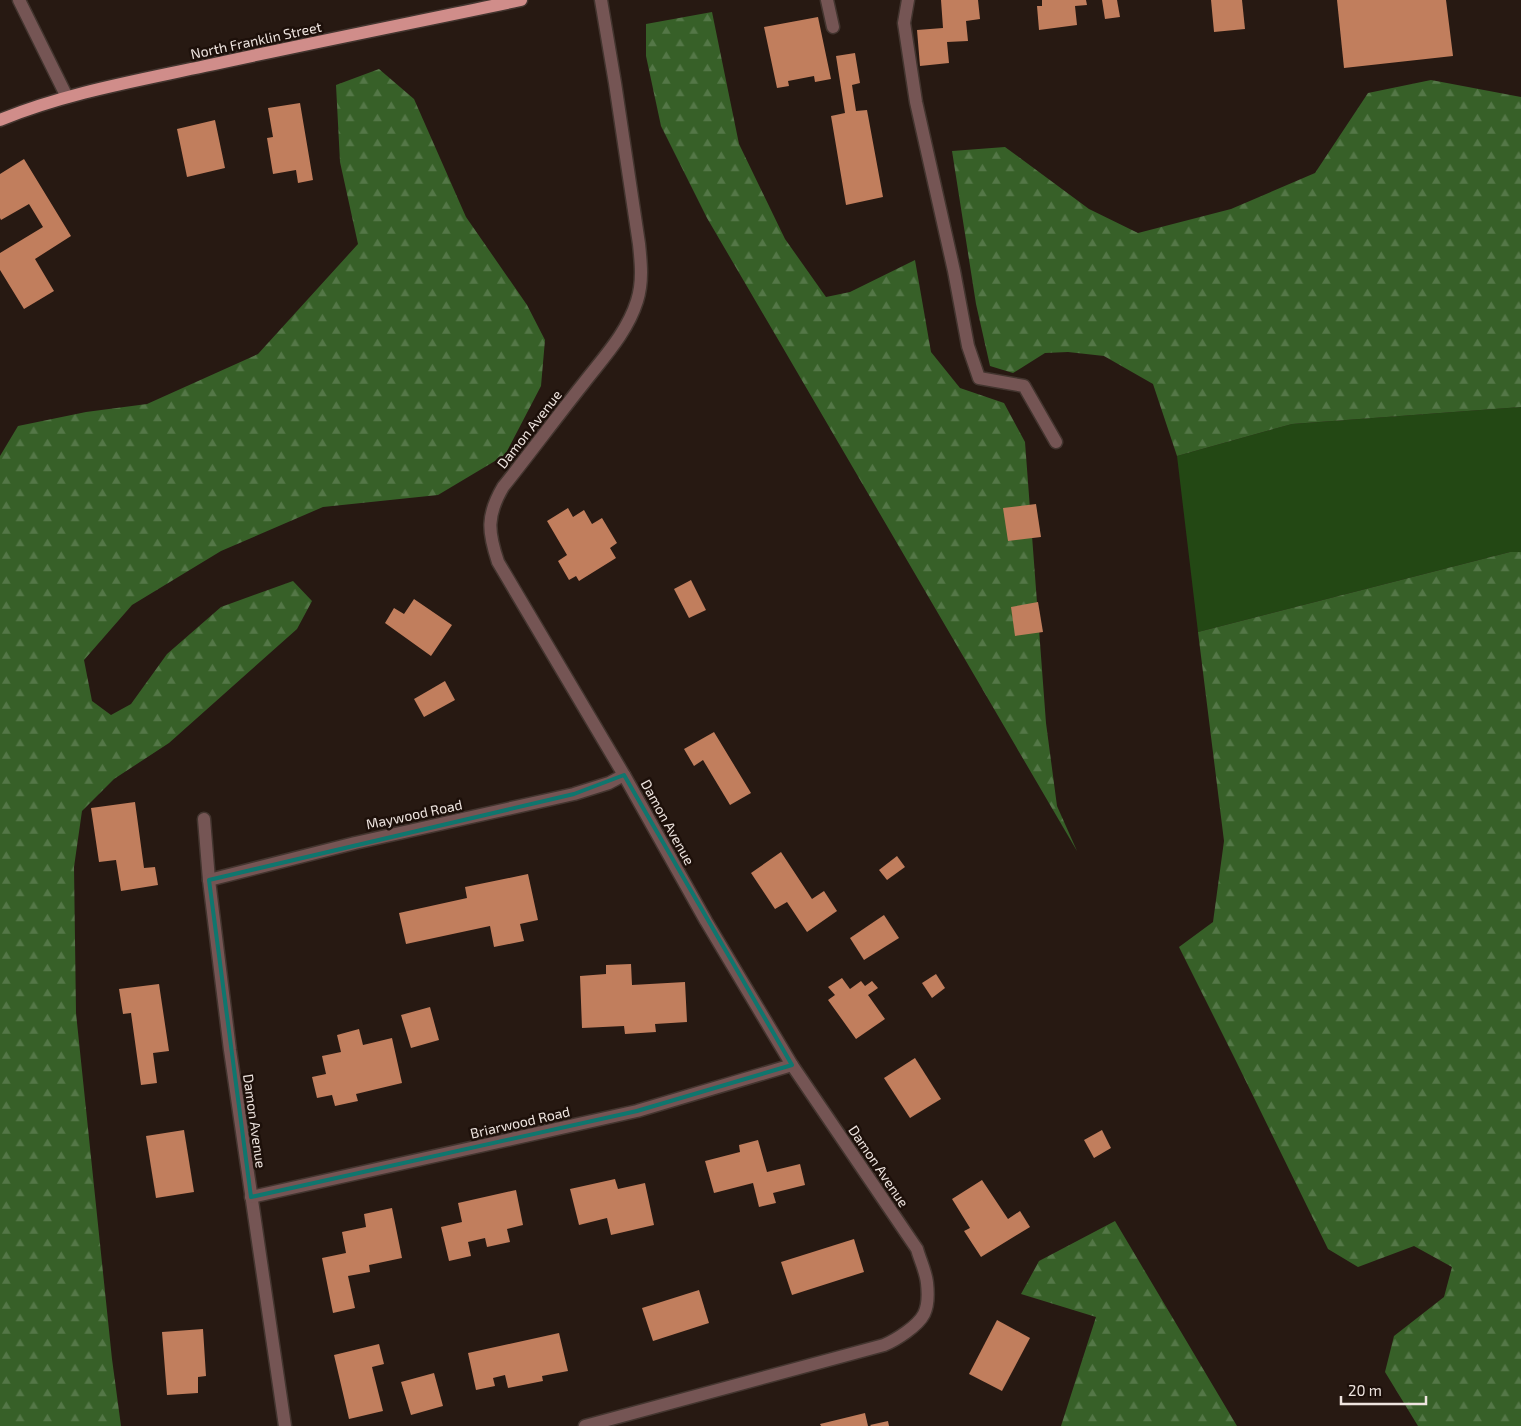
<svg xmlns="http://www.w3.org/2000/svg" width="1521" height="1426" font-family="'Exo 2',sans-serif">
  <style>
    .green { fill: #234814 }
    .forest { fill: url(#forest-firs) }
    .building { fill: #c17e5d }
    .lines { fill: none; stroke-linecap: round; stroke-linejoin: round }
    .minor-casing { stroke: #43352f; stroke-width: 15 }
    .major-casing { stroke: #43352f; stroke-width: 15 }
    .minor { stroke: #755554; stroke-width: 12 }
    .major { stroke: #d08d8a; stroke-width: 12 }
    .marked { fill: none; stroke: #0f766e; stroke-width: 4; stroke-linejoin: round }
    .labels { text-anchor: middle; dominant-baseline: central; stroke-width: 5; stroke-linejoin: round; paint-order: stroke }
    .street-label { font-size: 14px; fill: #eee4df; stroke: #1d100a }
  </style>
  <defs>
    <pattern id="forest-firs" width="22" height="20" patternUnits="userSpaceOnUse" patternTransform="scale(1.25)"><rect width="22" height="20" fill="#376028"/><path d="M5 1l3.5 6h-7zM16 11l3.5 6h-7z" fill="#547747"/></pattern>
  </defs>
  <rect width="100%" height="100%" fill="#271912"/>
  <!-- green -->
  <polygon class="green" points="1521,407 1521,552 1510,552 1198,632 1177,456 1292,424"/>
  <!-- forest -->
  <g class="forest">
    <polygon points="712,12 739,144 785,239 826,297 850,292 915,260 931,352 960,388 1004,403 1025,442 1046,723 1057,806 1077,851 707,218 661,126 646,56 646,24"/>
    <polygon points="379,69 414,99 466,217 527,305 545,340 541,386 505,455 438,495 323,507 221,551 132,605 84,660 92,701 111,715 131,704 167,654 221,607 293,581 312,601 297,629 169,743 114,779 82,811 74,867 76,1013 112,1359 121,1426 0,1426 0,456 18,426 86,412 147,404 258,354 358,244 340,162 336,85"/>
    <polygon points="1431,80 1521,97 1521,407 1292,424 1177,456 1153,384 1104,356 1068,352 1045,353 1013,373 990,366 976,304 952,151 1005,147 1089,209 1138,233 1231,209 1315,173 1368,93"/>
    <polygon points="1510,552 1521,552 1521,1426 1418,1426 1385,1372 1394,1336 1444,1297 1452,1267 1414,1246 1358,1267 1328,1249 1236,1061 1179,947 1213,922 1224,841 1198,632"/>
    <polygon points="1115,1221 1237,1426 1061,1426 1096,1317 1021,1294 1039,1261"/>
  </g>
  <!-- building -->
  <g class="building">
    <polygon points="941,0 978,0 980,19 966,21 968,41 947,42 949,63 920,66 917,30 943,28"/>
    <polygon points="1042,0 1086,0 1087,5 1075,6 1077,25 1039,30 1037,6 1042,6"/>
    <polygon points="1102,0 1117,0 1120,17 1105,19"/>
    <polygon points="1211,0 1242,0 1245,29 1214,32"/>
    <polygon points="1337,0 1446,0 1453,56 1344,68"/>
    <polygon points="818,17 831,79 815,82 814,76 788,81 789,86 777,88 764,27"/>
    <polygon points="855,53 860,83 852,85 856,111 867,110 883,197 846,205 831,116 845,113 836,56"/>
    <polygon points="300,103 313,180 298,183 296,170 273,174 267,138 273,137 268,108"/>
    <polygon points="215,120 225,168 187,177 177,129"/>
    <polygon points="24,159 71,236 35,259 54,291 24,309 0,270 0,253 43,227 29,204 1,220 0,218 0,174"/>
    <polygon points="1036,504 1041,537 1008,541 1003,508"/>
    <polygon points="568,508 573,517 584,510 592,524 602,518 617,543 610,548 616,558 579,581 576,576 569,580 558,561 567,555 547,521"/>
    <polygon points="691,580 706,610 689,618 674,589"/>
    <polygon points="414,599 452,625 431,656 385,623 394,608 404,614"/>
    <polygon points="1038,602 1043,632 1015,636 1011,607"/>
    <polygon points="445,681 455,700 424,717 414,699"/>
    <polygon points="714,732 751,793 730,805 703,760 694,766 684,749"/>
    <polygon points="135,802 144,868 155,867 158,885 121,891 116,860 99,862 91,808"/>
    <polygon points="781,852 812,899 824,891 837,911 807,932 787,902 775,909 751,873"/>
    <polygon points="897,856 905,867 887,880 879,870"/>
    <polygon points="528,874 538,920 520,924 524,941 494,947 490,926 406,944 399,913 467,898 465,887"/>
    <polygon points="884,915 899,938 864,960 850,938"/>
    <polygon points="631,964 632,985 685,982 687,1022 655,1024 656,1032 625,1034 624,1026 582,1028 580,976 606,974 606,965"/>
    <polygon points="936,974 945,988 932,998 922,983"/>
    <polygon points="842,978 850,989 861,981 865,986 872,981 878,988 868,995 885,1019 856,1039 828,1000 835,995 828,987"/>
    <polygon points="159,984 169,1051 153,1053 157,1083 141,1085 131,1013 123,1014 119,989"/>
    <polygon points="430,1007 439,1040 411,1048 401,1015"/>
    <polygon points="359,1029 363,1045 392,1038 402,1083 356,1094 358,1101 335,1106 332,1095 317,1098 312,1077 326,1074 322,1056 341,1052 337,1035"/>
    <polygon points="915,1058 941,1099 910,1118 884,1078"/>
    <polygon points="184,1130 194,1192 156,1198 146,1136"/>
    <polygon points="1102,1130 1111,1148 1094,1158 1084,1140"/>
    <polygon points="758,1140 767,1172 800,1164 805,1185 773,1193 776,1203 759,1207 753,1183 714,1193 705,1161 740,1152 739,1145"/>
    <polygon points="615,1179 618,1189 645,1183 654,1225 611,1235 607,1218 579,1225 570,1189"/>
    <polygon points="982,1180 1008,1219 1020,1211 1030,1227 981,1257 964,1231 970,1228 952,1199"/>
    <polygon points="516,1190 523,1225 507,1229 510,1242 487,1247 485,1238 468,1242 471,1256 449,1261 441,1227 462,1222 458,1203"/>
    <polygon points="392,1208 402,1258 369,1265 370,1272 348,1276 355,1308 333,1313 322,1258 346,1253 342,1232 366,1227 364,1214"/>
    <polygon points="854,1239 864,1272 792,1295 781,1262"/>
    <polygon points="699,1290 709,1323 653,1341 642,1308"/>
    <polygon points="997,1320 1030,1338 1002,1391 969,1374"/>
    <polygon points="203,1329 206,1376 198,1377 198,1393 167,1395 162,1332"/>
    <polygon points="559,1333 568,1371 542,1376 543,1381 508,1388 505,1375 493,1378 495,1386 476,1390 468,1353"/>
    <polygon points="379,1344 384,1364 372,1367 383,1411 349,1419 334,1355"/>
    <polygon points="434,1373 443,1406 411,1415 401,1382"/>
    <polygon points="865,1413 868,1426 821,1426 820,1424"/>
    <polygon points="888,1421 889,1426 871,1426 870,1425"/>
  </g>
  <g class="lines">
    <defs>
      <g id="minor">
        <polyline points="19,0 67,97"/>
        <polyline points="827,0 833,27"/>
        <polyline points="908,0 904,23 916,102 954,271 968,346 979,378 1024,386 1056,442"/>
        <polyline points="204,819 209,880 230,1050 285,1426"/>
        <polyline points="209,880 355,843 574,794 609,783 624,775"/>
        <polyline points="251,1197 637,1111 792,1065"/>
        <path d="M585 1426 884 1345C896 1340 918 1326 924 1314 928 1306 928 1292 927 1283 926 1272 920 1260 917 1249L792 1065 706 921 624 775 498 562C488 532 486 516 503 487 530 453 556 418 583 384 603 358 627 333 637 301 643 282 641 263 639 244L615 83 601 0"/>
      </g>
      <path id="major" d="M0 120C66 93 136 81 205 66 310 43 416 22 521 0"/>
    </defs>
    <!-- minor casing -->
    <use href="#minor" class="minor-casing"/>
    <!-- major casing -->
    <use href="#major" class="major-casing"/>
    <!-- minor -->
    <use href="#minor" class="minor"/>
    <!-- major -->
    <use href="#major" class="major"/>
  </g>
  <!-- marked area -->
  <path class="marked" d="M624 775 792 1065 637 1111 251 1197 209 880 574 794Z"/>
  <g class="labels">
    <!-- street labels -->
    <g class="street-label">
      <text transform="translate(256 40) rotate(-12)">North Franklin Street</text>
      <text transform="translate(529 429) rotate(-52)">Damon Avenue</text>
      <text transform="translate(414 814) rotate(-12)">Maywood Road</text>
      <text transform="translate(668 822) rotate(61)">Damon Avenue</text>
      <text transform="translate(255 1121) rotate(82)">Damon Avenue</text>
      <text transform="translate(520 1122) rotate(-13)">Briarwood Road</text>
      <text transform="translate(879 1166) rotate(56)">Damon Avenue</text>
    </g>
  </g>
  <!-- scale -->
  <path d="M1341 1396v8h85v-8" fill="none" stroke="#eee4df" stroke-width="2.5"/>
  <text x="1348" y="1396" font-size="15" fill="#eee4df" stroke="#1d100a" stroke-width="4" paint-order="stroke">20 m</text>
</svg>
